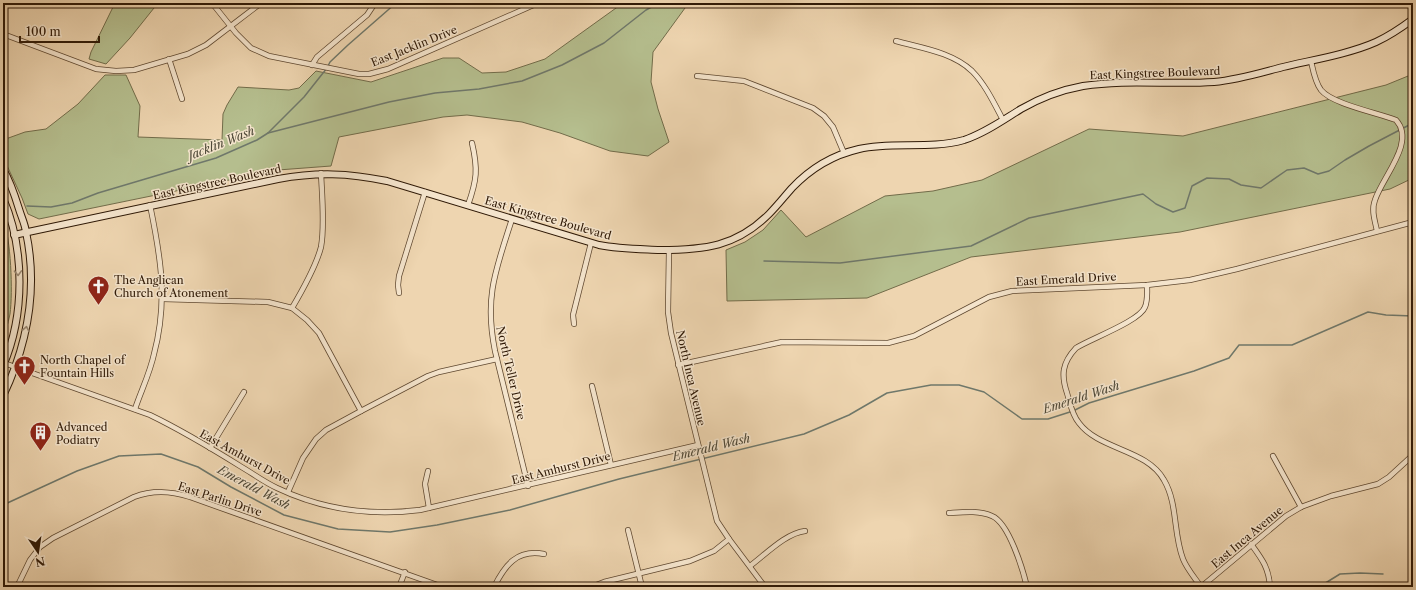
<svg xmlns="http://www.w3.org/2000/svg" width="1416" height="590" font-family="'Libre Caslon Text',serif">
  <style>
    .green { fill: #b5be8e; stroke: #726c4a }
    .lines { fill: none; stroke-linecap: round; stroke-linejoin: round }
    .stream { stroke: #6f786b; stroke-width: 1.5 }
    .street-casing { stroke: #5f4830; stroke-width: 6 }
    .secondary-casing { stroke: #2f1906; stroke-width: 8 }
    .street { stroke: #f4e4cc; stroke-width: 4.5 }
    .secondary { stroke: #f4e4cc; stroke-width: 6 }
    .oneway { stroke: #9b8973 }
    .labels { text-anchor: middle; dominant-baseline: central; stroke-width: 3; stroke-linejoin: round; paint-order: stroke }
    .street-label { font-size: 11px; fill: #2f1906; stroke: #f4e4cc }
    .poi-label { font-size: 11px; fill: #2f1906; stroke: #f4e4cc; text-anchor: start }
    .water-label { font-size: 12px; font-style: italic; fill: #4f4938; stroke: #f4e4cc }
  </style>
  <rect width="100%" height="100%" fill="#eed5b0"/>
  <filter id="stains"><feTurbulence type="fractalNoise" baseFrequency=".005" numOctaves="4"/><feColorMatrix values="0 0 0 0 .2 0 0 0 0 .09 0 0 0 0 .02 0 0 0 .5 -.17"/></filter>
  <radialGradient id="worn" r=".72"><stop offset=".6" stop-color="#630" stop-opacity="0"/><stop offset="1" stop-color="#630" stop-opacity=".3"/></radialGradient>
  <!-- green -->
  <g class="green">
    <polygon points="115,3 158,3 130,38 106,64 89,59 91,52"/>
    <polygon points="623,3 690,3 685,8 653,52 651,82 658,109 669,142 648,156 610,151 560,133 522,122 467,115 443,117 339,137 331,166 278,170 39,219 28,214 22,198 3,157 3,140 25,132 46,129 78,104 105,75 126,75 140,106 138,137 222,140 223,114 227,105 238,87 289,90 299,88 316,71 371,82 443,58 459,58 482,73 506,72 545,59"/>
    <polygon points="1413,74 1413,178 1390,189 1180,232 971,257 867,298 727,301 726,250 745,242 763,230 781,210 806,237 885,196 933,191 982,180 1089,129 1183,136 1386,85"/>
    <path d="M3 218C11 239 13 292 10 314 8 324 5 333 3 342Z"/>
  </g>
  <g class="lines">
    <!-- stream -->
    <g class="stream">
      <polyline points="3,4 62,3"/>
      <polyline points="268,133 389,102 435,93 479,89 522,81 562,65 604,43 646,10 659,3"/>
      <polyline points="27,206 51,207 72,203 98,193 216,158 257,140 268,133 304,97 327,68 330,62 348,45 396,3"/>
      <polyline points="764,261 840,263 971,246 1029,218 1143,194 1156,204 1173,212 1185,208 1192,186 1207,178 1229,179 1241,185 1261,188 1287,170 1304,168 1318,174 1329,171 1345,160 1369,146 1413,123"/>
      <polyline points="3,505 77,471 119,456 161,454 198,467 231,487 284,515 338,529 390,532 437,525 510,510 619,479 804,434 849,415 887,393 931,385 959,385 984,392 1022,419 1048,419 1073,411 1089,403 1194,371 1229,358 1239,345 1292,345 1368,312 1386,315 1413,316"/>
      <polyline points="1319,587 1340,574 1360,573 1383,574"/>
    </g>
    <defs>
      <g id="street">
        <polyline points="212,3 236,33 251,48 269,56 359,74 369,74 388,69 538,3"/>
        <polyline points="3,34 96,69 116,71 134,70 188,54 206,45 261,3"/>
        <path d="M896 41C921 48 952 52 972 71 985 84 994 103 1003 120"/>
        <polyline points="169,59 182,99"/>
        <path d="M1311 61C1313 70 1315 82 1321 90 1332 104 1378 113 1396 120 1416 142 1383 176 1375 200 1371 210 1375 221 1377 231"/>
        <polyline points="312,65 317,57 367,15 375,3"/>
        <polyline points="697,76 744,81 813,108 824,116 833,127 844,153"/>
        <path d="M468 205C477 180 478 169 472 143"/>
        <path d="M512 219C496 269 484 297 495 351L528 486"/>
        <polyline points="669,250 668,312 671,333 717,521 729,539 765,587"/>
        <path d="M1147 285C1147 291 1148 300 1145 307 1140 321 1090 339 1076 348 1062 363 1061 375 1067 393 1070 403 1072 415 1079 423 1099 450 1147 449 1164 480 1178 504 1173 533 1183 559 1187 569 1195 578 1201 587"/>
        <polyline points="399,293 398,285 399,276 425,192"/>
        <polyline points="163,299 268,302 292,308 307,320 319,333 361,411"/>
        <path d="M292 308C302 291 316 267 321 247 325 226 322 196 321 173"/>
        <polyline points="574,324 573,315 591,243"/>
        <path d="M4 363 150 415C181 430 211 448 240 466 252 473 264 482 277 488 321 509 371 516 420 510L698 445"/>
        <polyline points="678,365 782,342 888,343 914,336 989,297 1012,291 1147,285 1190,280 1237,269 1413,222"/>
        <polyline points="592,386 611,465"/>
        <path d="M135 409C141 391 150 373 154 354 168 301 161 258 150 205"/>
        <polyline points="210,448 244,392"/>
        <polyline points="1273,456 1301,507"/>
        <polyline points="428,471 425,484 429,508"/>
        <polyline points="288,492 303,458 316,439 326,430 361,411 428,376 439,372 497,359"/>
        <path d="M949 513C963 512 979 510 992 516 1009 523 1023 570 1027 587"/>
        <polyline points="628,530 642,587"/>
        <path d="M1251 544C1262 559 1269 568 1270 587"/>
        <path d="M750 566C765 555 786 533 805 531"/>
        <polyline points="3,584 11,587"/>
        <path d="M17 587 30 560 40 547 53 538 134 497C153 490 170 491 190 497L443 587"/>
        <polyline points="399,587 405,572"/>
        <path d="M494 587C505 565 517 549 544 554"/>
        <polyline points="591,587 604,582 690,561 714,551 729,539"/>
        <polyline points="1201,587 1286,516 1301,507 1331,496 1378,484 1389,477 1413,455"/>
      </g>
      <g id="secondary">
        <path d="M3 169C10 181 15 196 19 209 21 216 25 224 26 232 38 288 27 345 3 396"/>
        <path d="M3 198C25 249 25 315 3 366"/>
        <path d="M14 235 278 179C317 172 348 173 387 181L599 245C619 249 639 249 660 250 704 250 736 247 769 214 777 206 784 197 792 188 810 169 833 155 859 149 893 141 929 150 964 140 985 133 1003 120 1021 109 1040 98 1061 90 1083 86 1126 79 1171 85 1214 82 1238 80 1260 73 1283 67 1312 60 1349 54 1376 42 1389 36 1401 28 1413 19"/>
      </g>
    </defs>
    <!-- street casing -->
    <use href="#street" class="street-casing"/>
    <!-- secondary casing -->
    <use href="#secondary" class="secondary-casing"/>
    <!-- street -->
    <use href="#street" class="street"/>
    <!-- secondary -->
    <use href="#secondary" class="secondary"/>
  </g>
  <!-- one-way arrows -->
  <defs><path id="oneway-chevron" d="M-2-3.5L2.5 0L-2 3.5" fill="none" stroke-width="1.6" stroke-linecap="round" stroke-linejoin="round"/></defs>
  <g class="oneway">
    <use href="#oneway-chevron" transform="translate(18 273) rotate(88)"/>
    <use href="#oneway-chevron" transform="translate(26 329) rotate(-79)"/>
  </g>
  <!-- icons -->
  <defs>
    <symbol id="church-pin" viewBox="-11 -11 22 30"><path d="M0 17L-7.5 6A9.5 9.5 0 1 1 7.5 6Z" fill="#8f2418" stroke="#f4e4cc"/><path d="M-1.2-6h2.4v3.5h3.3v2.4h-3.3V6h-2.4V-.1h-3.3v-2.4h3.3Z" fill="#fff"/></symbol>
    <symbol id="building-pin" viewBox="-11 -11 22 30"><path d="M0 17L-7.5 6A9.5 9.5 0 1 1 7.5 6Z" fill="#8f2418" stroke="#f4e4cc"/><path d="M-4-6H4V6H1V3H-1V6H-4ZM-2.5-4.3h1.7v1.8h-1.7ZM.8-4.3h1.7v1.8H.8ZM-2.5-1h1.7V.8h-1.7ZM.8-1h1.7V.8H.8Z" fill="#fff"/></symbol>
  </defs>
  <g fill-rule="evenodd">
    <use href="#church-pin" x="86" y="274" width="25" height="34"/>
    <use href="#church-pin" x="12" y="354" width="25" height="34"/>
    <use href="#building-pin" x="28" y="420" width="25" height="34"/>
  </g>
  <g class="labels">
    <!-- street labels -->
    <g class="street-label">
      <text transform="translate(414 46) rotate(-22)">East Jacklin Drive</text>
      <text transform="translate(1155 73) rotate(-2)">East Kingstree Boulevard</text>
      <text transform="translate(217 182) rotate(-12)">East Kingstree Boulevard</text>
      <text transform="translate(548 218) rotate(16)">East Kingstree Boulevard</text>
      <text transform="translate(1066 279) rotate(-3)">East Emerald Drive</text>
      <text transform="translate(511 373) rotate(77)">North Teller Drive</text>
      <text transform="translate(691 378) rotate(77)">North Inca Avenue</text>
      <text transform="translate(245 457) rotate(29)">East Amhurst Drive</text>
      <text transform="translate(561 468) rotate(-14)">East Amhurst Drive</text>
      <text transform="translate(220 499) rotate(18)">East Parlin Drive</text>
      <text transform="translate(1247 537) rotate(-40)">East Inca Avenue</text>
    </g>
    <!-- poi labels -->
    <g class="poi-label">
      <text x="114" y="280">The Anglican<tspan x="114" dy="13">Church of Atonement</tspan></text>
      <text x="40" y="360">North Chapel of<tspan x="40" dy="13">Fountain Hills</tspan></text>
      <text x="56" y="427">Advanced<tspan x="56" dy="13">Podiatry</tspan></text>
    </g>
    <!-- water labels -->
    <g class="water-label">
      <text transform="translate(221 143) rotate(-22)">Jacklin Wash</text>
      <text transform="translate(1081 397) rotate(-18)">Emerald Wash</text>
      <text transform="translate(711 447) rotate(-14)">Emerald Wash</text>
      <text transform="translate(254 487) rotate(28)">Emerald Wash</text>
    </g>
  </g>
  <!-- margin -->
  <rect width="1416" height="590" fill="none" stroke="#eed5b0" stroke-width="16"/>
  <rect x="4" y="4" width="1408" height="582" fill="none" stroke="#2f1906" stroke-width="2"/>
  <rect x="8" y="8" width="1400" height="574" fill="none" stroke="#2f1906"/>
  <!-- north arrow -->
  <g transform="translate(38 552) rotate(167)" stroke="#f4e4cc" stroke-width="3" paint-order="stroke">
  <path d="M0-3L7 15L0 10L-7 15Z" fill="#2f1906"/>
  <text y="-6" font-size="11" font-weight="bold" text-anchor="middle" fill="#2f1906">N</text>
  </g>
  <!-- scale -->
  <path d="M20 36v6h79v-6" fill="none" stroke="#2f1906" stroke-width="2"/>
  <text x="26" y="36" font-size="12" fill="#2f1906" stroke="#f4e4cc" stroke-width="3" paint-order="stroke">100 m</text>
  <rect width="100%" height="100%" filter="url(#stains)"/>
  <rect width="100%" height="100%" fill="url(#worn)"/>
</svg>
